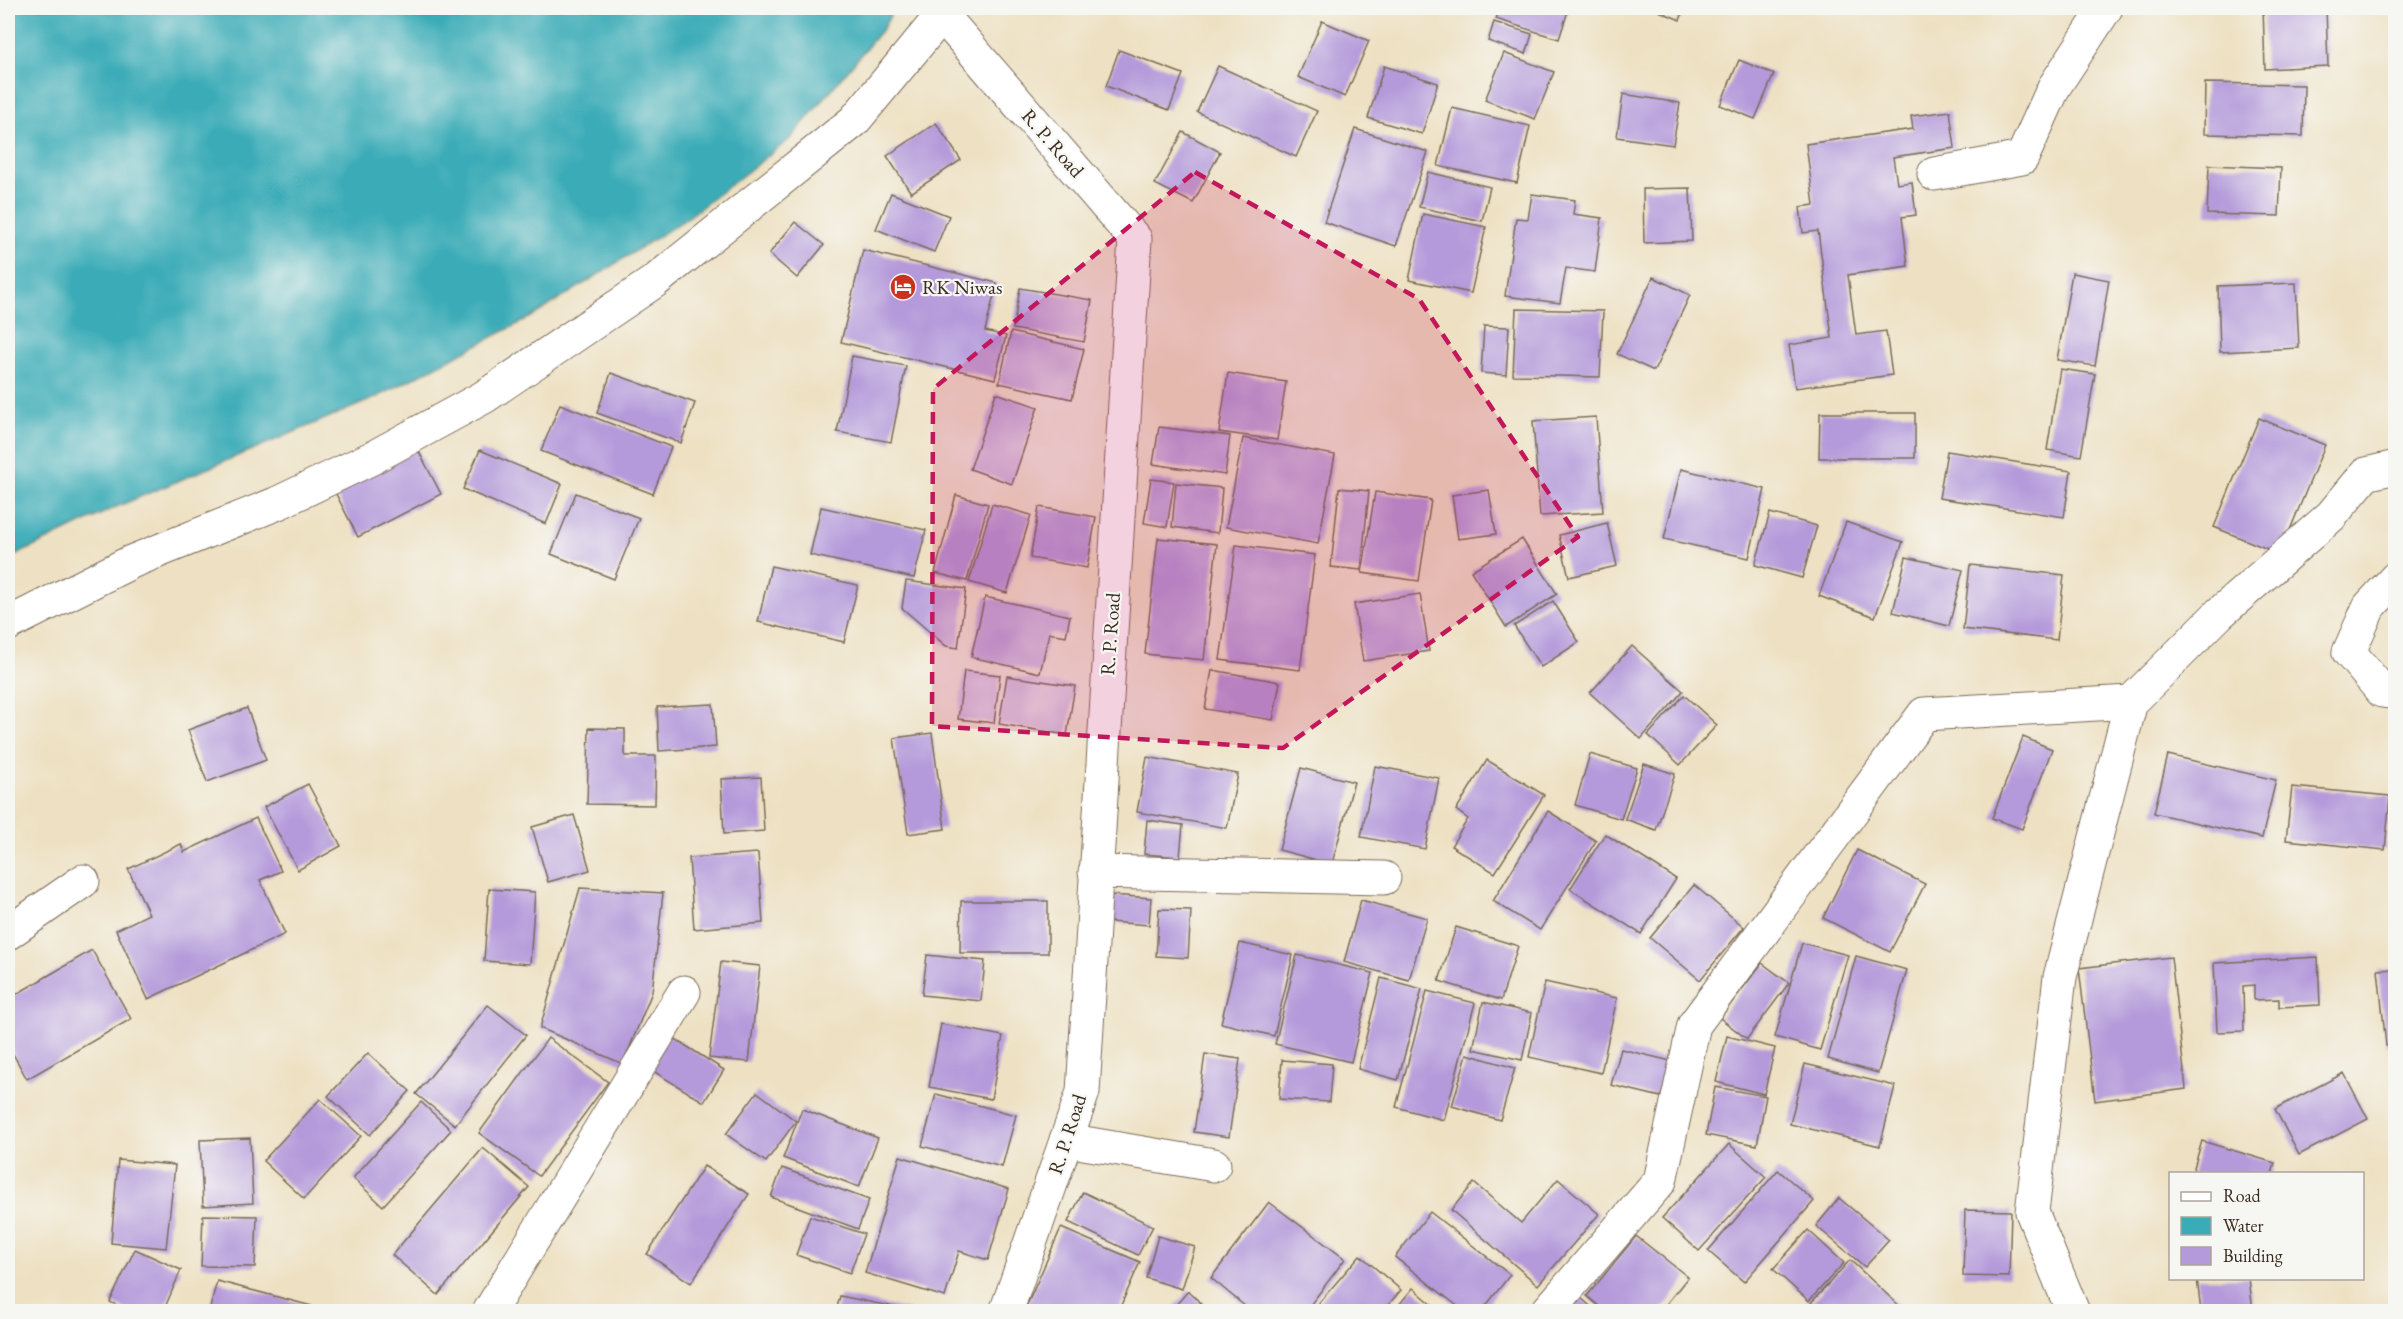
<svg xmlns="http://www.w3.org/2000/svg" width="2403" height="1319" font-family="'EB Garamond',serif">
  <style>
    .water { fill: #3bacb7; stroke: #3b6b6a; stroke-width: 1.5 }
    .building { fill: #b49ada }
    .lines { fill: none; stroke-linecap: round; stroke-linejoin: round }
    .minor-casing { stroke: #7a6a58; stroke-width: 35 }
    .minor { stroke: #fff; stroke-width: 33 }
    .marked { fill: #c2185b; fill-opacity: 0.2; stroke: #c2185b; stroke-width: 4.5; stroke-dasharray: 12 8; stroke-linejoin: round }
    .labels { text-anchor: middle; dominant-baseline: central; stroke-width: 4.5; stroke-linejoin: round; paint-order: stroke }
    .street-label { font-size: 20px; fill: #3b2a1e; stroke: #f6f6f2 }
    .poi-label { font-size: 20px; fill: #3b2a1e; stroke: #f6f6f2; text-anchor: start }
  </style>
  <rect width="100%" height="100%" fill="#f6f6f2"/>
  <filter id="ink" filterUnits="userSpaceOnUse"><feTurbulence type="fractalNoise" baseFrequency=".0167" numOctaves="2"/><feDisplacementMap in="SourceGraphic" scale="12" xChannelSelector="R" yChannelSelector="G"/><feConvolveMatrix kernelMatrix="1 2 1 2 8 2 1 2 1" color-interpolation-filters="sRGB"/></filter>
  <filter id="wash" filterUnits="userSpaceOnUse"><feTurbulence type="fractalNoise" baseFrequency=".008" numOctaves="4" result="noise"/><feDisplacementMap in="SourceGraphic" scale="24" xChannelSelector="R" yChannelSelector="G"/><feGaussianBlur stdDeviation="1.35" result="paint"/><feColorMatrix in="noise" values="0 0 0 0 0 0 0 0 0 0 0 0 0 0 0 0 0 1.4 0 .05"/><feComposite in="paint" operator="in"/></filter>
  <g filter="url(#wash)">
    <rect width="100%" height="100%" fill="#eee1c3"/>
    <!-- water -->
    <polygon class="water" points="8,8 894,8 884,27 790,139 686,219 533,316 375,398 116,507 8,559"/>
    <g id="blocks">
      <!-- building -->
      <g class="building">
        <polygon points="1500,8 1569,8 1559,39 1496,19"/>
        <polygon points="1652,8 1685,8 1680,20"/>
        <polygon points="2263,8 2326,8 2328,66 2265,69"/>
        <polygon points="1322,21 1369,41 1345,97 1298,77"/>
        <polygon points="1494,22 1532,34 1526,54 1488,41"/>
        <polygon points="1119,50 1183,74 1169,110 1106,86"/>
        <polygon points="1504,53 1554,72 1535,119 1485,100"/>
        <polygon points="1739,60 1774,74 1755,119 1720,105"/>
        <polygon points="1218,66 1317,111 1296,157 1197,112"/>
        <polygon points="1384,66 1438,83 1422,134 1368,118"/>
        <polygon points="2205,83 2304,85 2303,136 2204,134"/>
        <polygon points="1623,94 1680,103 1673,145 1617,137"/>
        <polygon points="1452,108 1530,126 1517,183 1438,166"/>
        <polygon points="1950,111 1955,148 1893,157 1897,184 1912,182 1916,215 1902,217 1908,266 1848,275 1856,335 1886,331 1892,375 1795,388 1789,345 1832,338 1818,231 1803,233 1800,207 1814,205 1806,144 1913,129 1911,116"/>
        <polygon points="936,123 961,160 911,193 887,156"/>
        <polygon points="1355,129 1428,152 1396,246 1324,222"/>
        <polygon points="1183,132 1220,152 1193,203 1155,184"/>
        <polygon points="2209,165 2281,168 2279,216 2207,214"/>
        <polygon points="1428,172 1490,187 1482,221 1419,207"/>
        <polygon points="1690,188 1692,241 1644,243 1643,189"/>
        <polygon points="891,193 949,216 934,252 876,229"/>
        <polygon points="1532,194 1575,200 1573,214 1602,218 1595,272 1566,268 1560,303 1505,296 1516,218 1528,219"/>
        <polygon points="1423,214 1486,227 1471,293 1409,280"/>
        <polygon points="795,222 824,245 797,278 769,254"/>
        <polygon points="863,250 997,283 985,331 1006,336 995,379 841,342"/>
        <polygon points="2072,273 2109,280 2095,366 2057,360"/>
        <polygon points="1653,277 1690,295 1654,371 1617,354"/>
        <polygon points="2296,283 2299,348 2220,352 2218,286"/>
        <polygon points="1020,288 1092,300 1084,342 1013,329"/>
        <polygon points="1516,309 1603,311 1600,377 1513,375"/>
        <polygon points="1484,326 1509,327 1506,375 1481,373"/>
        <polygon points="1011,332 1084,349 1072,399 999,383"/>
        <polygon points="852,356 906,366 891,442 837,432"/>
        <polygon points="2060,369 2095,374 2081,456 2047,450"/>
        <polygon points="611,373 695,403 681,443 597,413"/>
        <polygon points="1228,373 1286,382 1277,440 1219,432"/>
        <polygon points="996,393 1038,407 1012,484 970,469"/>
        <polygon points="560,404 671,447 653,494 541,451"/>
        <polygon points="1820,413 1915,413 1915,458 1819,458"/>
        <polygon points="1596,417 1603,512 1540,516 1533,421"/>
        <polygon points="2259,418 2325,445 2280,554 2214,527"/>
        <polygon points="1159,427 1230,436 1225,475 1153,464"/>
        <polygon points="1243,438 1335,455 1318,544 1226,527"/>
        <polygon points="416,446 441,494 358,537 334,490"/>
        <polygon points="480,450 562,484 546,524 463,489"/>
        <polygon points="1947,451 2071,471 2064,517 1939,498"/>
        <polygon points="1681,469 1765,489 1749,558 1664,539"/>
        <polygon points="1151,479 1174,482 1167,527 1144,523"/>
        <polygon points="1176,483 1222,488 1218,533 1172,527"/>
        <polygon points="1339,488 1369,491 1361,570 1331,567"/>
        <polygon points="1489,490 1496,534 1458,539 1452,495"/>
        <polygon points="1375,492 1431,500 1419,581 1362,573"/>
        <polygon points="576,493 639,518 614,579 551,554"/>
        <polygon points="956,495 988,504 967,581 935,573"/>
        <polygon points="992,504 1031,515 1007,593 969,582"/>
        <polygon points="821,507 926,530 914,578 810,555"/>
        <polygon points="1039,507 1096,517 1087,568 1030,558"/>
        <polygon points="1770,513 1817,526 1802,578 1755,565"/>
        <polygon points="1846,522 1903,542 1875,617 1819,596"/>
        <polygon points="1607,523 1617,566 1569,577 1559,535"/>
        <polygon points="1158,538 1217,544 1204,660 1145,654"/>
        <polygon points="1522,539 1557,594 1506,627 1471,571"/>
        <polygon points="1236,545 1315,555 1300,670 1220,660"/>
        <polygon points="1906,557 1963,570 1949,626 1893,612"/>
        <polygon points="1970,565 2064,575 2057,640 1963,629"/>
        <polygon points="771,566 858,585 844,642 758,622"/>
        <polygon points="906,581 966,589 958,648 946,646 902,608"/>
        <polygon points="1420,594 1429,651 1363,661 1354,604"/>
        <polygon points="985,597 1070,616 1066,636 1049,633 1040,673 971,657"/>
        <polygon points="1553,601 1579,642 1541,667 1514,626"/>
        <polygon points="1632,646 1683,691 1641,739 1590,693"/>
        <polygon points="1212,670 1280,682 1273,720 1205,709"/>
        <polygon points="964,671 1000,675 994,723 958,719"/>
        <polygon points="1007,676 1075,686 1067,735 999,724"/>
        <polygon points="1684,695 1717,725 1680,765 1648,735"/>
        <polygon points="713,704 716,747 659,751 657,707"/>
        <polygon points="247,708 266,760 207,782 188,730"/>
        <polygon points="589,728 625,729 625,756 656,756 655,805 587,804"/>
        <polygon points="932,733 945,829 908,834 894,738"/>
        <polygon points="2023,737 2052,749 2022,829 1992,818"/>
        <polygon points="1590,754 1637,768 1621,819 1575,805"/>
        <polygon points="2168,755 2276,780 2262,838 2154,813"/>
        <polygon points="1147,757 1238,774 1227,828 1137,812"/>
        <polygon points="1487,760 1544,795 1495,873 1451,846 1468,819 1456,810"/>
        <polygon points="1644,764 1675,774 1656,830 1625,819"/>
        <polygon points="1375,766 1439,778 1425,849 1361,837"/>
        <polygon points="1301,768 1354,782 1332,864 1279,850"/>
        <polygon points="761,777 764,831 724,834 721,779"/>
        <polygon points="308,784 341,846 298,870 264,807"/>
        <polygon points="2292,787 2390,796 2385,850 2286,840"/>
        <polygon points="1548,811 1596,841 1540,930 1493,901"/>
        <polygon points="574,815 590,870 548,882 532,827"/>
        <polygon points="256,818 281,871 260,880 285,934 148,999 116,930 149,914 128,869 181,844 184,852"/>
        <polygon points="1147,820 1183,825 1180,857 1144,854"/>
        <polygon points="1605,834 1676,879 1641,934 1570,889"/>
        <polygon points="1857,850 1925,884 1890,952 1823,918"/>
        <polygon points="758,853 763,923 694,929 689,858"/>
        <polygon points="1694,885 1744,927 1700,980 1650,938"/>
        <polygon points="580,888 663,893 652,992 623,1064 540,1028"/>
        <polygon points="489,889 535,892 530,964 484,961"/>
        <polygon points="1098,894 1151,898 1149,925 1096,921"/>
        <polygon points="1361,900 1427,918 1409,980 1344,962"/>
        <polygon points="961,901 1048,901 1048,953 960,953"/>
        <polygon points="1159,909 1191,910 1188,958 1156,956"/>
        <polygon points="1456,927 1518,946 1501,1000 1439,981"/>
        <polygon points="1240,943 1293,955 1274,1036 1221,1023"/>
        <polygon points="1802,943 1848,955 1820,1050 1775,1037"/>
        <polygon points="92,950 131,1019 27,1079 8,1045 8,999"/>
        <polygon points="927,955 985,961 981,1001 922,995"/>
        <polygon points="1297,955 1373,973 1351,1062 1275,1044"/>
        <polygon points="1856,956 1907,970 1878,1073 1828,1059"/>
        <polygon points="2171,957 2186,1089 2095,1101 2079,968"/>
        <polygon points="2318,957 2320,1005 2279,1007 2279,999 2254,1000 2254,985 2243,986 2244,1031 2217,1032 2214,963"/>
        <polygon points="721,962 760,966 749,1062 709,1058"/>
        <polygon points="1762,963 1789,983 1747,1039 1720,1018"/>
        <polygon points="2396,969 2396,1045 2386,1046 2378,970"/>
        <polygon points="1381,978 1422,989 1398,1080 1358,1069"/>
        <polygon points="1545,982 1617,998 1601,1073 1529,1057"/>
        <polygon points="1427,991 1475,1003 1444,1120 1396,1107"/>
        <polygon points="1483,1002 1532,1013 1522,1060 1473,1049"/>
        <polygon points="488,1005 526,1035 455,1125 416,1094"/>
        <polygon points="941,1024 1003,1036 991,1099 929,1087"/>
        <polygon points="669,1035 724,1070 704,1102 648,1068"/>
        <polygon points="1727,1036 1775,1048 1764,1094 1716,1082"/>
        <polygon points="548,1038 608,1082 539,1176 479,1133"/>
        <polygon points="1621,1049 1671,1061 1661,1097 1611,1085"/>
        <polygon points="368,1053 410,1091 370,1135 328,1096"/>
        <polygon points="1205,1054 1240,1059 1229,1137 1194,1132"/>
        <polygon points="1467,1054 1515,1068 1500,1120 1452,1106"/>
        <polygon points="1282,1060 1332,1064 1329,1102 1279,1099"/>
        <polygon points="1805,1064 1895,1086 1880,1146 1790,1124"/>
        <polygon points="2344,1073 2368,1119 2299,1155 2275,1109"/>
        <polygon points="1715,1087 1766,1096 1757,1145 1706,1135"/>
        <polygon points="757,1092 796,1121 766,1162 726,1134"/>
        <polygon points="936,1094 1016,1115 1002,1167 922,1146"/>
        <polygon points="320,1099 361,1136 304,1199 263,1161"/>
        <polygon points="421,1102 451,1130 383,1206 353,1178"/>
        <polygon points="802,1109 878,1138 859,1187 783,1158"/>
        <polygon points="250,1138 253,1203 203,1206 200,1140"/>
        <polygon points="2202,1141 2275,1163 2272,1174 2192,1174"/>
        <polygon points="1729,1144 1766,1177 1699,1251 1662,1218"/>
        <polygon points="483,1148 529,1187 438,1295 392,1255"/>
        <polygon points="900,1156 1009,1189 988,1260 959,1251 945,1297 865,1273"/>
        <polygon points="118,1160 175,1165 166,1248 111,1243"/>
        <polygon points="704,1166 749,1194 691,1283 647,1254"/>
        <polygon points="782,1168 869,1200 858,1229 771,1197"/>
        <polygon points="1778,1170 1814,1201 1744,1282 1708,1251"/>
        <polygon points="1558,1179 1599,1214 1538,1285 1451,1210 1474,1183 1521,1223"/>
        <polygon points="1083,1192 1153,1226 1138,1255 1068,1222"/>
        <polygon points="1839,1198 1889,1240 1865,1267 1816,1226"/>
        <polygon points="1269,1202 1345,1259 1305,1312 1252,1312 1211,1278"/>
        <polygon points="1965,1210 2011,1211 2009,1277 1963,1276"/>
        <polygon points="1430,1212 1510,1275 1481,1312 1465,1312 1395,1257"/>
        <polygon points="203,1215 257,1216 255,1267 201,1266"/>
        <polygon points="810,1216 864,1234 850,1273 796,1255"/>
        <polygon points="1061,1228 1140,1262 1118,1312 1024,1312"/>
        <polygon points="1808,1230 1844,1263 1809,1301 1773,1269"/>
        <polygon points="1158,1236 1195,1247 1182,1289 1146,1278"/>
        <polygon points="1636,1236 1688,1277 1660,1312 1606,1312 1587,1296"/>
        <polygon points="135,1249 181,1270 163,1312 131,1312 110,1302"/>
        <polygon points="1360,1255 1401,1290 1382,1312 1311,1312"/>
        <polygon points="1850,1260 1906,1312 1820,1312 1811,1303"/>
        <polygon points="2197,1278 2249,1278 2253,1312 2201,1312"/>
        <polygon points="217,1281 312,1306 310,1312 209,1312"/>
        <polygon points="1413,1288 1441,1312 1393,1312"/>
        <polygon points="1188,1291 1211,1312 1170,1312"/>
        <polygon points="840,1296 910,1310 910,1312 836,1312"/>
        <polygon points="1580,1297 1597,1312 1567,1312"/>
      </g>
    </g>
  </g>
  <g filter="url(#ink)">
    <use href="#blocks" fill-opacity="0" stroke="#7a6a58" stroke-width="1.5"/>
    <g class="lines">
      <defs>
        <g id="minor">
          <polyline points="942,15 1135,239 1083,1092 1006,1312"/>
          <polyline points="1934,174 2022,158 2054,87 2106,8"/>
          <polyline points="2396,578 2369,607 2349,652 2382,691 2396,693"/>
          <polyline points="8,624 131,562 278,503 372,458 484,397 655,281 854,121 942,15 944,8"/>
          <polyline points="1095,872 1384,878"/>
          <polyline points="8,933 83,881"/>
          <polyline points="1066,1140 1214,1165"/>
          <polyline points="489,1312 684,992"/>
          <polyline points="1547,1312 1660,1181 1694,1025 1924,714 2131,702 2220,613 2331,516 2366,474 2396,467"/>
          <polyline points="2073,1312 2032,1212 2060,977 2131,702"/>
        </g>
      </defs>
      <!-- minor casing -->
      <use href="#minor" class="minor-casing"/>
      <!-- minor -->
      <use href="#minor" class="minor"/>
    </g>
  </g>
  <!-- marked area -->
  <path class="marked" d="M1195 172 1419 299 1578 537 1283 748 932 726 933 389Z"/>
  <!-- icons -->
  <defs>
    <symbol id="hotel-disc" viewBox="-11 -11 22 22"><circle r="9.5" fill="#c8321e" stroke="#f6f6f2"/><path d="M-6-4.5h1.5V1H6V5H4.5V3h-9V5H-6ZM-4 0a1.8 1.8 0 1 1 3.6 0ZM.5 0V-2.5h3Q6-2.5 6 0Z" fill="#fff"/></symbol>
  </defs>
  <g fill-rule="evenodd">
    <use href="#hotel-disc" x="888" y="272" width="30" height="30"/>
  </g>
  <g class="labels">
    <!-- street labels -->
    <g class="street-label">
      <text transform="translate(1053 143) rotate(49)">R. P. Road</text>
      <text transform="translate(1110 634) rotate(-86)">R. P. Road</text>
      <text transform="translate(1067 1134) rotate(-72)">R. P. Road</text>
    </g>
    <!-- poi labels -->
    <g class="poi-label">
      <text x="922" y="287">RK Niwas</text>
    </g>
  </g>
  <!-- margin -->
  <rect width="2403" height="1319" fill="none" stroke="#f6f6f2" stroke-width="30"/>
  <!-- legend -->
  <rect x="2169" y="1172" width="195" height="108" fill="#f6f6f2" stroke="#aba49d" stroke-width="1.5"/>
  <rect x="2181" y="1192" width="30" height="9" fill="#ffffff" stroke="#aba49d" stroke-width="1.5"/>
  <text x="2223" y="1202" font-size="18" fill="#3b2a1e">Road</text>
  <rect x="2181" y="1217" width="30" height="18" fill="#3bacb7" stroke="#aba49d" stroke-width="1.5"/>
  <text x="2223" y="1232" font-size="18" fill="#3b2a1e">Water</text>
  <rect x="2181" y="1247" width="30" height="18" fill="#b49ada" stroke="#aba49d" stroke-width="1.5"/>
  <text x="2223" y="1262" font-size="18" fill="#3b2a1e">Building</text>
</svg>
